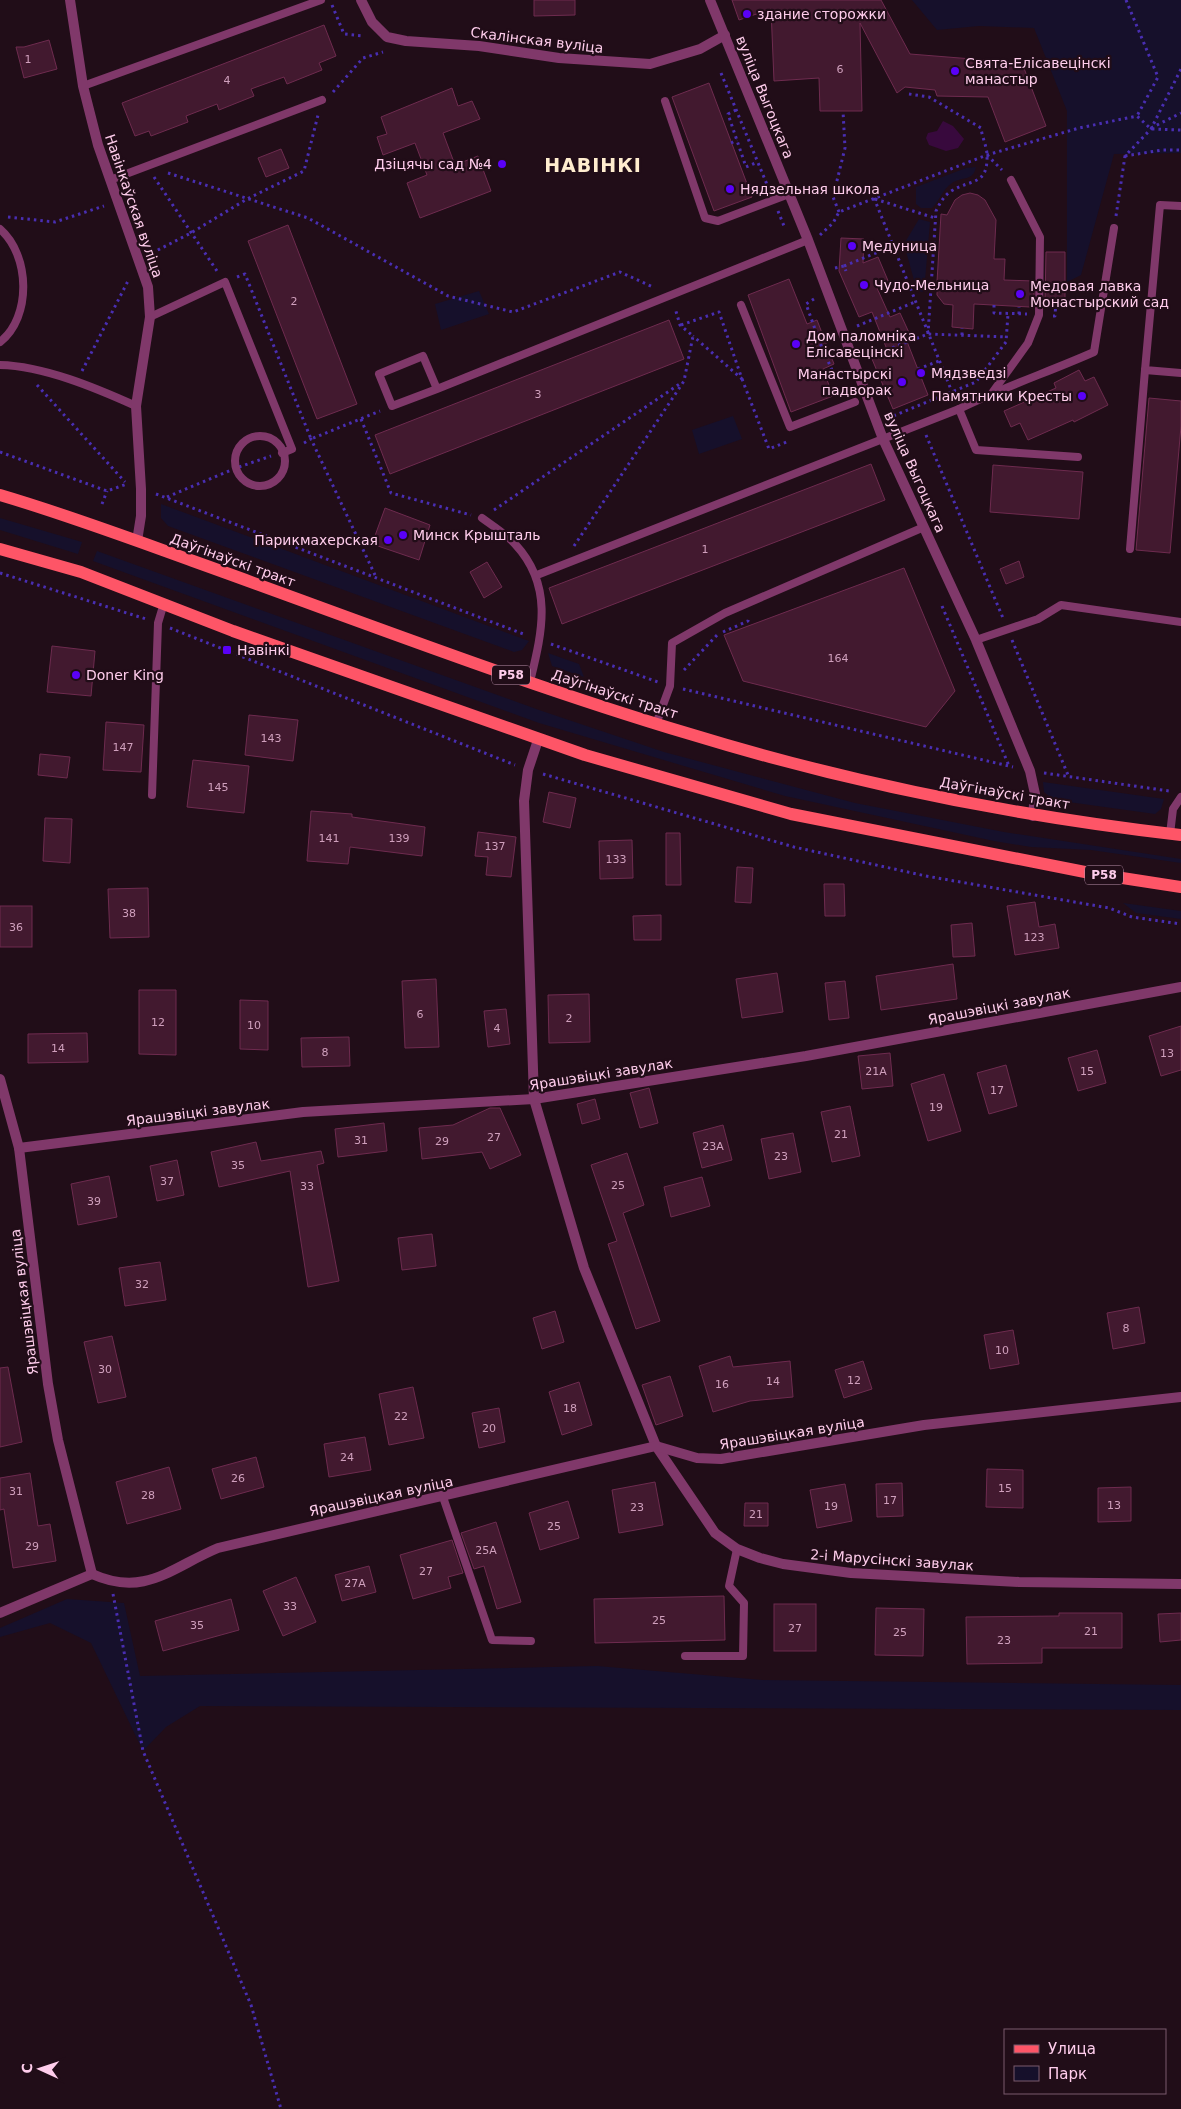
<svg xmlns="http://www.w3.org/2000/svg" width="1181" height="2109" font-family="'DejaVu Sans',sans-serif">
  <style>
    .green { fill: #16102b }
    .water { fill: #38093d }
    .building { fill: #42192f; stroke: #6e2b4f }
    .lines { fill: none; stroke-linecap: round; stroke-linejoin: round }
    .path { stroke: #492eb2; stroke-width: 3; stroke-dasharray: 2.5 4; stroke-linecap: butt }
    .service { stroke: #80386a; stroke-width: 8 }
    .minor { stroke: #80386a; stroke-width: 10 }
    .primary { stroke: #fe5567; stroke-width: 12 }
    .poi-dot { fill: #5a01f7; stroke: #210d18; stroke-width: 2 }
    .labels { text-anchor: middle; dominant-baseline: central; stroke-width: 4.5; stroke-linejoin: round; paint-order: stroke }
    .number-label { font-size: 11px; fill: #d0a0bd }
    .shield { fill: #210d18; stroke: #bc93ac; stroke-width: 1 }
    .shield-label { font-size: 12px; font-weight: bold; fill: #ffcdec }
    .poi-label { font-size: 14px; fill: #ffcdec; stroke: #210d18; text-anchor: start }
    .street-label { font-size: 14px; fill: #ffcdec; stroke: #210d18 }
    .district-label { font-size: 19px; font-weight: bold; letter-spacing: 1px; fill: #ffedcf; stroke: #210d18 }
  </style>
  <rect width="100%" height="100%" fill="#210d18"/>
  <!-- green -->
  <g class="green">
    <polygon points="912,0 1181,0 1181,153 1114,154 1081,275 1067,282 1067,111 1034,28 979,26 937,30"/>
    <path d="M976 167C973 182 962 176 952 183 942 190 940 200 932 208H921L916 204V187L966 168Z"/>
    <polygon points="919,219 930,222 924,292 917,291 904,244"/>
    <polygon points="479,291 489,314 441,330 435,304"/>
    <polygon points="733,416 742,439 699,454 692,430"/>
    <polygon points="161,504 529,641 522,650 514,652 168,526 161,518"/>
    <polygon points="0,518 82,542 78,554 0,530"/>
    <polygon points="97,551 539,710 664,752 855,803 1004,832 1181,859 1181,863 1091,850 1031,847 994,841 785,796 539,723 93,561"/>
    <polygon points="548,653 579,664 584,677 552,666"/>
    <polygon points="1043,782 1164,799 1161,809 1155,814 1054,800 1044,792"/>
    <polygon points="1123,903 1181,911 1181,919 1136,913"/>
    <polygon points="67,1599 124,1603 140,1676 597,1666 763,1680 1181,1685 1181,1710 200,1706 166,1727 143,1751 91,1643 50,1623 0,1637 0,1628"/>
  </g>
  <!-- water -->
  <polygon class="water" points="943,121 953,126 964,139 958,148 946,151 929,145 926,138 928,133 937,131"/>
  <!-- building -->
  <g class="building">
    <polygon points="534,0 575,0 575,15 534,16"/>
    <polygon points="732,0 881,0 910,54 1022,63 1046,126 1005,142 988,97 937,96 935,90 905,87 897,93 860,23 862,111 820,111 819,78 774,81 771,9 739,20"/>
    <polygon points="324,25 336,56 319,63 322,70 287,84 284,77 251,89 254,96 219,110 217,104 186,116 188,122 151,136 149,131 135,136 122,103"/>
    <polygon points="49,40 57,69 24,78 16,47 24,47"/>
    <polygon points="709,83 752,197 714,211 672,97"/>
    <polygon points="452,88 458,106 472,101 480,119 443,133 455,165 478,156 491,191 420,218 407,183 427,175 415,143 383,155 377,137 387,134 381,117"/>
    <polygon points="281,149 289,168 266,177 258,158"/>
    <polygon points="970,193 978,195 985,200 996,220 994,259 1005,259 1004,280 1034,281 1034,301 1030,301 1030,307 974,304 973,329 952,327 953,305 944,304 937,295 937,282 941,214 947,215 955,200 962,195"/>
    <polygon points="288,225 357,404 317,419 248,241"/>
    <polygon points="841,238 864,239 863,263 878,257 889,283 877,288 890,317 900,313 911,337 906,339 928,395 893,409 872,359 888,352 872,312 859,317 839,271"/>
    <polygon points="1046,252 1065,252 1065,301 1045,301"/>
    <polygon points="789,279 807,324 817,320 834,364 823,369 833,396 791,412 748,295"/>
    <polygon points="669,320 684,359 390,474 375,435"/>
    <polygon points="1079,370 1085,381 1094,377 1108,405 1074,422 1073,420 1028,440 1020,423 1011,427 1004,411 1056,388 1054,383"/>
    <polygon points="1149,398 1181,401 1181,426 1170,553 1136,550"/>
    <polygon points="871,464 885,500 562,624 549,588"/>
    <polygon points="993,465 1083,472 1079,519 990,512"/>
    <polygon points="385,508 430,525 419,560 372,544"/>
    <polygon points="1019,561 1024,577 1006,584 1000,569"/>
    <polygon points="487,562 502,587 484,598 470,572"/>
    <polygon points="904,568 955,691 926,727 743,681 724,635"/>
    <polygon points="52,646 95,651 91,696 47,692"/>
    <polygon points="249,715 298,720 293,761 245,755"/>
    <polygon points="106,722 144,725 141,772 103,770"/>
    <polygon points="40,754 70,757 67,778 38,775"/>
    <polygon points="193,760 249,766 244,813 187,807"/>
    <polygon points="549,792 576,798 570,828 543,822"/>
    <polygon points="311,811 352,814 352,817 425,827 422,856 350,847 348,864 307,861"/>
    <polygon points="45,818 72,819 70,863 43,861"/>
    <polygon points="478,832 516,837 511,877 486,875 488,857 475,856"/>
    <polygon points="666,833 680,833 681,885 666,885"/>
    <polygon points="632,840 633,878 600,879 599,841"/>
    <polygon points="737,867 753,868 751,903 735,902"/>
    <polygon points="824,884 844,884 845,916 825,916"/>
    <polygon points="148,888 149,937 110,938 108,889"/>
    <polygon points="1035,902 1039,927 1055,924 1059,948 1015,955 1007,906"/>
    <rect x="0" y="906" width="32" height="41"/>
    <polygon points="661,915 661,940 634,940 633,916"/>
    <polygon points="972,923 975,956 953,957 951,925"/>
    <polygon points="953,964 957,999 881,1010 876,976"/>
    <polygon points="777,973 783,1012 742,1018 736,979"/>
    <polygon points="436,979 439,1047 405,1048 402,981"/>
    <polygon points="845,981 849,1018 829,1020 825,983"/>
    <polygon points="139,990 176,990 176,1055 139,1054"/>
    <polygon points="589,994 590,1042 549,1043 548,995"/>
    <polygon points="240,1000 268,1001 268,1050 240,1049"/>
    <polygon points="506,1009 510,1044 488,1047 484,1011"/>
    <polygon points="1181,1026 1181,1070 1161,1076 1149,1036"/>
    <polygon points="87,1033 88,1062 28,1063 28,1034"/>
    <polygon points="349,1037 350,1066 302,1067 301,1038"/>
    <polygon points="1097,1050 1106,1083 1078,1091 1068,1058"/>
    <polygon points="890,1053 893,1086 862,1089 858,1056"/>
    <polygon points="1006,1065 1017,1106 989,1114 977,1073"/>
    <polygon points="944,1074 961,1131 928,1141 911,1084"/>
    <polygon points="649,1088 658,1123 640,1128 630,1093"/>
    <polygon points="595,1099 600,1119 582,1124 577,1104"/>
    <polygon points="850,1106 860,1156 832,1162 821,1112"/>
    <polygon points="490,1108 500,1108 521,1155 490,1169 482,1152 422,1159 419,1128 453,1125"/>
    <polygon points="384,1123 387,1151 338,1157 335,1129"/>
    <polygon points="723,1125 732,1160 702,1168 693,1133"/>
    <polygon points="793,1133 801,1172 769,1179 761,1139"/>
    <polygon points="256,1142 261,1161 321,1151 324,1163 317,1165 339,1281 308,1287 290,1171 219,1187 211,1152"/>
    <polygon points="627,1153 644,1205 623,1213 660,1321 636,1329 608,1244 617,1241 591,1165"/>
    <polygon points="177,1160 184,1195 157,1201 150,1166"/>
    <polygon points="109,1176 117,1217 78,1225 71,1184"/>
    <polygon points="702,1177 710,1206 671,1217 664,1187"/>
    <polygon points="432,1234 436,1266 402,1270 398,1238"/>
    <polygon points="160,1262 166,1300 125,1306 119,1268"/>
    <polygon points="1139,1307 1145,1343 1113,1349 1107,1313"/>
    <polygon points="555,1311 564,1342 542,1349 533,1318"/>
    <polygon points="1013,1330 1019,1364 990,1369 984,1335"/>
    <polygon points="112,1336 126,1397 98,1403 84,1342"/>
    <polygon points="730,1356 733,1367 790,1361 793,1397 750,1401 713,1412 699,1366"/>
    <polygon points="863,1361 872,1389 844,1398 835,1370"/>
    <polygon points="8,1367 22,1442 0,1447 0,1368"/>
    <polygon points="670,1376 683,1416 656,1425 642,1385"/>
    <polygon points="579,1382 592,1425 562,1435 549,1392"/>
    <polygon points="413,1387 424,1438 389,1445 379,1394"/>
    <polygon points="499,1408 505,1442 479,1448 472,1413"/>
    <polygon points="365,1437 371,1470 329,1477 324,1444"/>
    <polygon points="256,1457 264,1487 221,1499 212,1469"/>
    <polygon points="169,1467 181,1509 127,1524 116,1482"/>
    <polygon points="987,1469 1023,1470 1023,1508 986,1507"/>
    <polygon points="30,1473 38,1526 50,1524 56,1561 13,1568 4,1509 0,1510 0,1478"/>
    <polygon points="655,1482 663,1525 619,1533 612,1490"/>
    <polygon points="902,1483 903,1516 877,1517 876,1484"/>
    <polygon points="845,1484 852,1521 817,1528 810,1490"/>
    <polygon points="1131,1487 1131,1521 1098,1522 1098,1488"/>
    <polygon points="568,1501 579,1538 540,1550 529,1513"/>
    <polygon points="745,1503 768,1503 768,1526 744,1526"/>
    <polygon points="496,1522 521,1602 497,1609 484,1566 474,1569 461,1533"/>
    <polygon points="452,1540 463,1573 448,1577 451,1588 413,1599 400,1555"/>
    <polygon points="369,1566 376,1592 342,1601 335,1575"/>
    <polygon points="296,1577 316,1622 283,1636 263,1591"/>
    <polygon points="724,1596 725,1640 595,1643 594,1599"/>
    <polygon points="231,1599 239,1630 163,1651 155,1621"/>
    <rect x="774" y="1604" width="42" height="47"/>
    <polygon points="876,1608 924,1609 923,1656 875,1655"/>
    <polygon points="1059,1613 1122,1613 1122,1648 1042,1648 1042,1663 967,1664 966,1617 1059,1616"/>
    <polygon points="1181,1613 1181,1640 1160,1642 1158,1614"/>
  </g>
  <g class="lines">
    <!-- path -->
    <g class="path">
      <polyline points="1126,0 1158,77 1137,116"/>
      <polyline points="332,5 344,34 364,36"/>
      <polyline points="721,73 768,187"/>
      <polyline points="333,92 363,58 383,52"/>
      <path d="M909 94 929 97 981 128C982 137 987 147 987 155 988 186 971 179 953 190 944 195 940 203 936 211L928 334"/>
      <polyline points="736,110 728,114 746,167 758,162"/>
      <polyline points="1151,128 1181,113"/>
      <polyline points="731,143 737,140"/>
      <polyline points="987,155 1002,170"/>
      <polyline points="1125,156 1162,150 1181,150"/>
      <polyline points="168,173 308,218 448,296 513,312 620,272 653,287"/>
      <polyline points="154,177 217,271"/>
      <polyline points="874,198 952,392"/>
      <polyline points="875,199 935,218"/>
      <polyline points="778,211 784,226"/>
      <polyline points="839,212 833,197 845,148 843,111"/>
      <polyline points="1116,216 1125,156 1151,129 1181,69"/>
      <polyline points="8,217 55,222 104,206"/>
      <polyline points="820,235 833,223 839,212 987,155 1079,128 1137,116 1151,129 1181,130"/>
      <polyline points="152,253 191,233 247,199 304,171 318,115"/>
      <polyline points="844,266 893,246"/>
      <polyline points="835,268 844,266 846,271"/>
      <polyline points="237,277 245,274 311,439 380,411"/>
      <polyline points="814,299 806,304 820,343 836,379 844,376"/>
      <polyline points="994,305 994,313 1027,314"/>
      <polyline points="1019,314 1019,307"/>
      <polyline points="1053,316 1055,316 1056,301"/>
      <polyline points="681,325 719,312 742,379 693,336"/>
      <polyline points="857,326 915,302"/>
      <polyline points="962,335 962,328"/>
      <polyline points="868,357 928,334 1006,337"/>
      <polyline points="918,369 939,361"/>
      <polyline points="82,371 129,279"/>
      <polyline points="742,379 769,449 789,441"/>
      <polyline points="37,385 125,482"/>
      <polyline points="890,411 893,416 976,382 1006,342 1008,314"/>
      <polyline points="361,419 391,493 471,515"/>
      <polyline points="926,435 1003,618"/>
      <polyline points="304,443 311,439 375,575"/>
      <polyline points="0,452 107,491 127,484"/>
      <polyline points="156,494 526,635"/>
      <polyline points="167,497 236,468 271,456"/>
      <polyline points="102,504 107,491"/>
      <polyline points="494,510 681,383"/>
      <polyline points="574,546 684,381 693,336 680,325 675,308"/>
      <polyline points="0,573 146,619"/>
      <polyline points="942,606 1009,766"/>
      <polyline points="170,628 515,765"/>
      <polyline points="723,632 748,621 749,617"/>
      <polyline points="1012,640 1068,775"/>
      <polyline points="551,644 658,682"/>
      <polyline points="684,670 718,634"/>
      <polyline points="683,689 1013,767"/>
      <polyline points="1044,773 1169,791"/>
      <polyline points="543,774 794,847 926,876 1109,908 1132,917 1181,924"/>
      <polyline points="113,1594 143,1751 251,2005 281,2109"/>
    </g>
    <!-- service -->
    <g class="service">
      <polyline points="83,86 321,0"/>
      <polyline points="665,101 705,218 718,221 789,194"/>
      <polyline points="110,180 322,100"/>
      <polyline points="1181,206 1160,205 1145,370 1181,373"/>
      <path d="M0 229C30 255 32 317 0 342"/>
      <polyline points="741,305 790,427 855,402"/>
      <polyline points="150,317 225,282 292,449 282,453"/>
      <path d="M0 365C44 366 96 388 136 406"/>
      <polyline points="437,389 423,356 379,374 392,406 437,389 808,240"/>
      <polyline points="992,393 1028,343 1039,315 1040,237 1011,180"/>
      <polyline points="959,409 976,450 1078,457"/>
      <circle cx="260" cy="461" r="25"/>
      <path d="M482 518C493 526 506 534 515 544 554 586 542 632 530 682"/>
      <polyline points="1130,549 1145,370"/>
      <path d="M537 575 959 409C1003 387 1049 372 1094 352L1114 228"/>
      <polyline points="976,640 1038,619 1061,605 1181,622"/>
      <polyline points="656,724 670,686 672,643 725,613 924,527"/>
      <polyline points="152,795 158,623 164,603"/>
      <polyline points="1170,834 1173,809 1181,797"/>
      <polyline points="443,1497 492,1640 531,1641"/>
      <polyline points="685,1656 743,1656 744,1603 729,1586 737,1549"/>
    </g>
    <!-- minor -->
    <g class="minor">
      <polyline points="70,0 83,86 98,145 148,287 150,317 136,406 141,489 141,516 137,541"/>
      <polyline points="361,0 372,22 387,37 406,41 479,46 559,58 650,64 700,49 725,35"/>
      <polyline points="710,0 808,240 883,439 976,640 1030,771 1035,794 1033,816"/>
      <polyline points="538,740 528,770 524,801 534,1099 584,1268 656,1446 715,1533 737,1549 760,1558 783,1564 851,1573 1019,1582 1181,1584"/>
      <polyline points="0,1079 19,1148 48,1384 58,1440 92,1574"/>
      <polyline points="19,1148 303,1112 534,1099 806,1056 1181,987"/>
      <path d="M92 1574C145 1598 172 1567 218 1548L656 1446 697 1458 721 1459 924 1425 1181 1397"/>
      <polyline points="0,1613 92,1574"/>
    </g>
    <!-- primary -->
    <g class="primary">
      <path d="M0 495C65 514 129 538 193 561 358 620 522 684 690 734 850 783 1015 816 1181 835"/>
      <polyline points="0,549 81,572 233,631 585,755 791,814 1090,873 1181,887"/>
    </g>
  </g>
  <!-- markers -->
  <g class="poi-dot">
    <circle cx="747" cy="14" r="5"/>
    <circle cx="955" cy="71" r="5"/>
    <circle cx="502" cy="164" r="5"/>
    <circle cx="730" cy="189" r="5"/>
    <circle cx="852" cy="246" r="5"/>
    <circle cx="864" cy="285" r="5"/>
    <circle cx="1020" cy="294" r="5"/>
    <circle cx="796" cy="344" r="5"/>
    <circle cx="921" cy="373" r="5"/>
    <circle cx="902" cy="382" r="5"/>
    <circle cx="1082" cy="396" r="5"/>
    <circle cx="403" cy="535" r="5"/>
    <circle cx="388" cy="540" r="5"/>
    <rect x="222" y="645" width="10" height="10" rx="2.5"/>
    <circle cx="76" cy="675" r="5"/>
  </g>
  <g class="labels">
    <!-- number labels -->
    <g class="number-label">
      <text x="28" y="59">1</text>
      <text x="840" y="69">6</text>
      <text x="227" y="80">4</text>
      <text x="294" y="301">2</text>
      <text x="538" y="394">3</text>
      <text x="705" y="549">1</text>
      <text x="838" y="658">164</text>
      <text x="271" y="738">143</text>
      <text x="123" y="747">147</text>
      <text x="218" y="787">145</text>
      <text x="329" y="838">141</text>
      <text x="399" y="838">139</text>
      <text x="495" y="846">137</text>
      <text x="616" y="859">133</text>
      <text x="129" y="913">38</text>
      <text x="16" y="927">36</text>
      <text x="1034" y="937">123</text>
      <text x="420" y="1014">6</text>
      <text x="569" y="1018">2</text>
      <text x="158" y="1022">12</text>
      <text x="254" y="1025">10</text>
      <text x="497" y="1028">4</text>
      <text x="58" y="1048">14</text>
      <text x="325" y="1052">8</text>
      <text x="1167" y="1053">13</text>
      <text x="876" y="1071">21А</text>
      <text x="1087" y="1071">15</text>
      <text x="997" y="1090">17</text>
      <text x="936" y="1107">19</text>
      <text x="841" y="1134">21</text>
      <text x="494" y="1137">27</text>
      <text x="361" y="1140">31</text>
      <text x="442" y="1141">29</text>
      <text x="713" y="1146">23А</text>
      <text x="781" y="1156">23</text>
      <text x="238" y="1165">35</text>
      <text x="167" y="1181">37</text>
      <text x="618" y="1185">25</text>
      <text x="307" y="1186">33</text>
      <text x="94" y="1201">39</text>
      <text x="142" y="1284">32</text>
      <text x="1126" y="1328">8</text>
      <text x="1002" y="1350">10</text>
      <text x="105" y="1369">30</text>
      <text x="854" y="1380">12</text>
      <text x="773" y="1381">14</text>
      <text x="722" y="1384">16</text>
      <text x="570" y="1408">18</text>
      <text x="401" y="1416">22</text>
      <text x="489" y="1428">20</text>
      <text x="347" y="1457">24</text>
      <text x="238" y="1478">26</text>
      <text x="1005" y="1488">15</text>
      <text x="16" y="1491">31</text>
      <text x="148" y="1495">28</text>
      <text x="890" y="1500">17</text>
      <text x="1114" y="1505">13</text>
      <text x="831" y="1506">19</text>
      <text x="637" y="1507">23</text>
      <text x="756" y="1514">21</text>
      <text x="554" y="1526">25</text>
      <text x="32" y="1546">29</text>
      <text x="486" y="1550">25А</text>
      <text x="426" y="1571">27</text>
      <text x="355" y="1583">27А</text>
      <text x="290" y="1606">33</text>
      <text x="659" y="1620">25</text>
      <text x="197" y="1625">35</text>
      <text x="795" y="1628">27</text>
      <text x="1091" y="1631">21</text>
      <text x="900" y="1632">25</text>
      <text x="1004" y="1640">23</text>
    </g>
    <!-- shield labels -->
    <g class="shield">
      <rect x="492" y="665.5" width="38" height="19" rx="4"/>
      <rect x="1085" y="865.5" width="38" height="19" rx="4"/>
    </g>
    <g class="shield-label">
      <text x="511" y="675">Р58</text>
      <text x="1104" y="875">Р58</text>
    </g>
    <!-- poi labels -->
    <g class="poi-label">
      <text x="757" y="14">здание сторожки</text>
      <text x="965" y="63">Свята-Елісавецінскі<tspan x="965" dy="16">манастыр</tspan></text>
      <text x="492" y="164" text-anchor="end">Дзіцячы сад №4</text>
      <text x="740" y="189">Нядзельная школа</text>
      <text x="862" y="246">Медуница</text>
      <text x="874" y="285">Чудо-Мельница</text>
      <text x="1030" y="286">Медовая лавка<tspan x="1030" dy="16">Монастырский сад</tspan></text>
      <text x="806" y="336">Дом паломніка<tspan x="806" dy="16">Елісавецінскі</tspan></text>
      <text x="931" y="373">Мядзведзі</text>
      <text x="892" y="374" text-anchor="end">Манастырскі<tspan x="892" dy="16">падворак</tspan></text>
      <text x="1072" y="396" text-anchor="end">Памятники Кресты</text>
      <text x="413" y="535">Минск Крышталь</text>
      <text x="378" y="540" text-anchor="end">Парикмахерская</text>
      <text x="237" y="650">Навінкі</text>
      <text x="86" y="675">Doner King</text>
    </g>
    <!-- street labels -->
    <g class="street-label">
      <text transform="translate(537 40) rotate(7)">Скалінская вуліца</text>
      <text transform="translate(765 97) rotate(68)">вуліца Выгоцкага</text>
      <text transform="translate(134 206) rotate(71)">Навінкаўская вуліца</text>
      <text transform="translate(915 472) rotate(66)">вуліца Выгоцкага</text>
      <text transform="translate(233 560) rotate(20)">Даўгінаўскі тракт</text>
      <text transform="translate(615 694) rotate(18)">Даўгінаўскі тракт</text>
      <text transform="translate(1005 793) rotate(10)">Даўгінаўскі тракт</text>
      <text transform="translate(999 1006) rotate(-11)">Ярашэвіцкі завулак</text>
      <text transform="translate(601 1074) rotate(-9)">Ярашэвіцкі завулак</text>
      <text transform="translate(198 1112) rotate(-7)">Ярашэвіцкі завулак</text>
      <text transform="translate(24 1302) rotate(-97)">Ярашэвіцкая вуліца</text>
      <text transform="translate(792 1433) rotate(-9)">Ярашэвіцкая вуліца</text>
      <text transform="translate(381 1496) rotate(-12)">Ярашэвіцкая вуліца</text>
      <text transform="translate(892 1560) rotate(4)">2-і Марусінскі завулак</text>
    </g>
    <!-- district labels -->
    <g class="district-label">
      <text x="593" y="165">НАВІНКІ</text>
    </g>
  </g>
  <!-- legend -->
  <rect x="1004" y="2029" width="162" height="65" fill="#210d18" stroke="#7a5a6d"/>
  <rect x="1014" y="2045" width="25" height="8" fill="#fe5567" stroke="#7a5a6d"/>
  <text x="1048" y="2054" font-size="15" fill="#ffcdec">Улица</text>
  <rect x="1014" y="2066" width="25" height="15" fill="#16102b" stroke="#7a5a6d"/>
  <text x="1048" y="2079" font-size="15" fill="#ffcdec">Парк</text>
  <!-- north arrow -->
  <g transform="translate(40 2069) rotate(273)" stroke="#210d18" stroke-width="4" paint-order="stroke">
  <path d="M0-4L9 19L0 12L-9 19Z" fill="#ffcdec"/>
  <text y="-8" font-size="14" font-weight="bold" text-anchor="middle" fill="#ffcdec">С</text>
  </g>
</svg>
